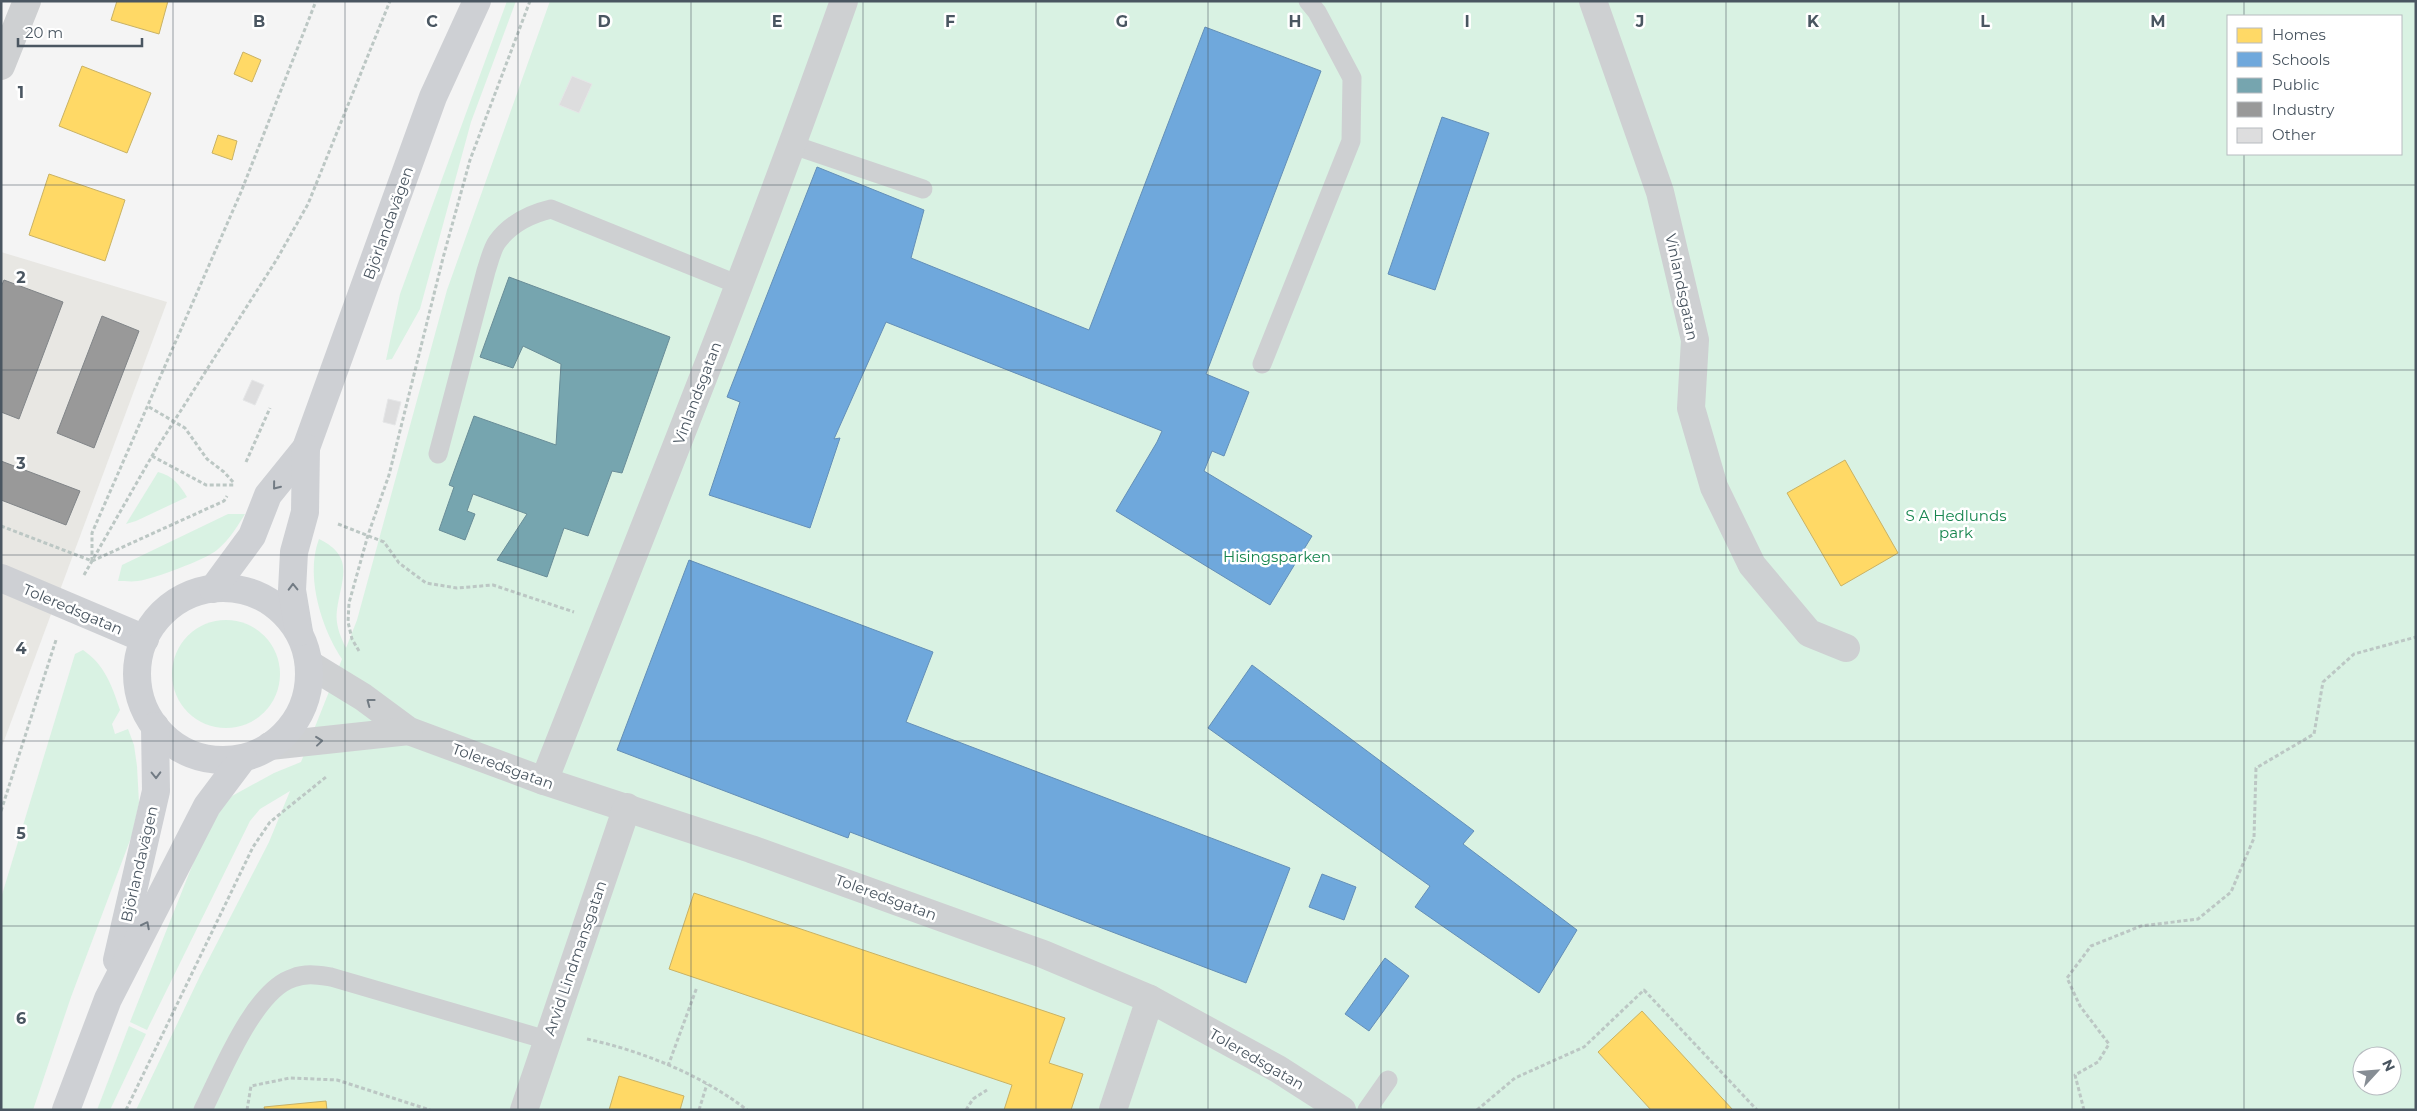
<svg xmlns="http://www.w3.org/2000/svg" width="2417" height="1111" font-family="Montserrat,sans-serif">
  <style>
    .commercial { fill: #e8e7e3 }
    .green { fill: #d9f2e3; fill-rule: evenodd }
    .homes { fill: #ffd966; stroke: #c9b264 }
    .schools { fill: #6fa8dc; stroke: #648fb7 }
    .public { fill: #76a5af; stroke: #698d98 }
    .industry { fill: #999; stroke: #818588 }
    .building { fill: #ddddde; stroke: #e5e6e7 }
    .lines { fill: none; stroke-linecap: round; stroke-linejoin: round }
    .path { stroke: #bcc7c4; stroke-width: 3; stroke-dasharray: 4 2.5; stroke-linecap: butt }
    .lane { stroke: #ced0d2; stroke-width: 19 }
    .street { stroke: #ced0d2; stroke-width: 28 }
    .secondary { stroke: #ced0d4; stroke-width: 28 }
    .oneway { stroke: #727b84 }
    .oneway2 { stroke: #727b83 }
    .grid { fill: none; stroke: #4a5661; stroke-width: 1; stroke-opacity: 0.55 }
    .labels { text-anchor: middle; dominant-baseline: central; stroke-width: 5; stroke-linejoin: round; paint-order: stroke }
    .street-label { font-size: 15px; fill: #4a5661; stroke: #fff }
    .park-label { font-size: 15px; fill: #17864f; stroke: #fff }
    .grid-label { font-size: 16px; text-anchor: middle; font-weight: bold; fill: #4a5661; stroke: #fff; stroke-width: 5; stroke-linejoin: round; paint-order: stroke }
  </style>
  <rect width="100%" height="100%" fill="#f4f4f4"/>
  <!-- commercial -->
  <polygon class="commercial" points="1,252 167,302 1,749"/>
  <!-- green -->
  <g class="green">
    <polygon points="507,1 516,1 471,122 420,309 392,359 386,360 400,294"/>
    <path d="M550 1H2416V1110H136L200 976 269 842 290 791 260 809 250 821 147 1030 130 1022 198 851 221 808 232 796 274 773 301 762 342 659C321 628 305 575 319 539 356 557 341 579 337 610 335 624 340 636 346 648L357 620 447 290ZM2228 16H2401V154H2228ZM2362 1056H2392V1086H2362Z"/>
    <path d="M158 472C173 476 179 484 187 497L136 521 126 524Z"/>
    <path d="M228 514H245C237 527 229 540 217 550 205 560 153 579 138 581 132 582 124 581 118 581L122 565Z"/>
    <circle cx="226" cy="674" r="54"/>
    <path d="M83 650C105 665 112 686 120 710L112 724 115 734 128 729 134 745 137 766 139 803 132 835 71 997 33 1110H1V898L75 654Z"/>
    <polygon points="129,1026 146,1034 110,1110 97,1110"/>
  </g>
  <!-- homes -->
  <g class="homes">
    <polygon points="117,1 168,1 159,34 111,20"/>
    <polygon points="243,52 261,60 252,82 234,74"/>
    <polygon points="82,66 151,93 127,153 59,126"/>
    <polygon points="218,135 237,141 232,160 212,153"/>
    <polygon points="49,174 125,200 105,261 29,235"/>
    <polygon points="1845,460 1898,553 1841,586 1787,493"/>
    <polygon points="694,893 1065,1018 1049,1063 1083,1074 1071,1110 1004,1110 1012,1085 669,969"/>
    <polygon points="1642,1011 1733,1110 1651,1110 1598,1052"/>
    <polygon points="619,1076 684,1096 680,1110 609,1110"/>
    <polygon points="326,1101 327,1110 265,1110 264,1107"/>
  </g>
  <!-- schools -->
  <g class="schools">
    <polygon points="1205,27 1321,71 1206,374 1249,392 1224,456 1212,451 1204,471 1312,536 1270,605 1116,511 1157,442 1162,431 886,322 834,439 840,438 810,528 709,495 740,402 727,397 817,167 924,210 911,258 1089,330"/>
    <polygon points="1442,117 1489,133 1435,290 1388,274"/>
    <polygon points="689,560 933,652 906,722 1290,868 1246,983 850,832 848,838 617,750"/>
    <polygon points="1252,665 1474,831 1463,844 1577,930 1539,993 1415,907 1430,886 1208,728"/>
    <polygon points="1322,874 1356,887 1344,920 1309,907"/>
    <polygon points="1385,958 1409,976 1369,1031 1345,1014"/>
  </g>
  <!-- public -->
  <polygon class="public" points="509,277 670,337 622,473 612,471 588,536 564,528 547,577 497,560 527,514 473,494 467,511 475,514 465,540 439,530 454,487 449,485 474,416 556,445 561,364 523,346 513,368 480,357"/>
  <!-- industry -->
  <g class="industry">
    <polygon points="4,280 63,302 19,419 1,412 1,287"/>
    <polygon points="102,316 139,331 94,448 57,433"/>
    <polygon points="1,461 80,491 66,525 1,500"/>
  </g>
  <!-- building -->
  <g class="building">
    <polygon points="572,76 592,84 579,113 559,105"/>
    <polygon points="252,380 264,385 255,405 243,400"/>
    <polygon points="388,399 401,402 395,425 383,422"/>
  </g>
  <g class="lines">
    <!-- path -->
    <g class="path">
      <polyline points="149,407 185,428 207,459 224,472 234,483"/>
      <polyline points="152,456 206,485 234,485"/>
      <polyline points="246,462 270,408"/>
      <polyline points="338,524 384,542 399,563 426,583 457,588 493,585 574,612"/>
      <polyline points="1,526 92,561 224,501 227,496"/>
      <polyline points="92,561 92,533 241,192 316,1"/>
      <polyline points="84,575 152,456 277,259 308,204 390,1"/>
      <polyline points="359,651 352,639 348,622 349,603 368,535 389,475 443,258 470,160 530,1"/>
      <polyline points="1,811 56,640"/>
      <path d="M587 1039C642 1051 702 1075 747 1110"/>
      <polyline points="668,1066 697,987"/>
      <polyline points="126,1110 253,847 270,822 326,777"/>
      <polyline points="247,1110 251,1086 290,1078 337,1080 430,1110"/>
      <polyline points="699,1110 707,1084"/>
      <polyline points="966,1110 973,1099 987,1090"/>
      <polyline points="1477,1110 1515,1078 1584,1047 1644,990 1757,1110"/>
      <polyline points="2084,1110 2075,1075 2098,1062 2109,1044 2080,1006 2067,978 2091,946 2141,926 2198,919 2231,892 2254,838 2256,768 2314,734 2323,682 2354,654 2416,637"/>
    </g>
    <!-- lane -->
    <g class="lane">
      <polyline points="793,145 923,189"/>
      <polyline points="1262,364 1351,141 1352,78 1317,12 1308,1"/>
      <path d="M438 454 486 271C489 262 492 249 497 242 510 224 530 214 551 209L739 285"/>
      <path d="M203 1110C221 1074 254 990 293 978 306 973 317 975 331 977L547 1040"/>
      <polyline points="1367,1110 1388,1080"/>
    </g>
    <!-- street -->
    <g class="street">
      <polyline points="1593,1 1660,192 1695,340 1691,408 1714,487 1752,565 1809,633 1846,648"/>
      <polyline points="1,66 27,1"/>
      <polyline points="309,664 363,697 409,731 544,781 751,849 1043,954 1150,999 1278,1069 1342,1110"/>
      <polyline points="270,746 409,731"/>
      <path d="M544 781C646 522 751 264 844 1"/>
      <polyline points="524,1110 627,807"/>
      <polyline points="1113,1110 1150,999"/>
    </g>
    <!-- secondary -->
    <g class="secondary">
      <polyline points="1,578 145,639"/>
      <circle cx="223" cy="674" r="86"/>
      <polyline points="213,589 252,536 268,495 306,448 433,97 477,1"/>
      <polyline points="299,632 292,590 294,552 305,512 306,448"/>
      <polyline points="117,960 156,791 155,726"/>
      <polyline points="66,1110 108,999 207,806 243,758"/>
    </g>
  </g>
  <!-- one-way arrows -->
  <defs><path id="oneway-chevron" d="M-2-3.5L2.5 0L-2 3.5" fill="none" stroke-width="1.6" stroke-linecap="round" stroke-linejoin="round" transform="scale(1.25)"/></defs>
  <g class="oneway">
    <use href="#oneway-chevron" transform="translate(276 486) rotate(129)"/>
    <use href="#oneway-chevron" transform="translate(293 587) rotate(-91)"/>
    <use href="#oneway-chevron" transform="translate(156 775) rotate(89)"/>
    <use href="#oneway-chevron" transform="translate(146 925) rotate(-63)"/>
  </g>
  <g class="oneway2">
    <use href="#oneway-chevron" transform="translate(370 702) rotate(-143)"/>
    <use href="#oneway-chevron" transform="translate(319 741) rotate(-6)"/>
  </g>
  <!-- grid -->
  <path class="grid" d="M173 1V1110M345 1V1110M518 1V1110M691 1V1110M863 1V1110M1036 1V1110M1208 1V1110M1381 1V1110M1554 1V1110M1726 1V1110M1899 1V1110M2072 1V1110M2244 1V16M2244 154V1110M1 185H2416M1 370H2416M1 555H2416M1 741H2416M1 926H2416"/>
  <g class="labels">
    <!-- street labels -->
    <g class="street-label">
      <text transform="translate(388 223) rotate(-70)">Björlandavägen</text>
      <text transform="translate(1682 287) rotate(78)">Vinlandsgatan</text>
      <text transform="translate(697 393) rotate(-69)">Vinlandsgatan</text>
      <text transform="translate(73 609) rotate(23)">Toleredsgatan</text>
      <text transform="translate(503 766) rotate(20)">Toleredsgatan</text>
      <text transform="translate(139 864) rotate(-77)">Björlandavägen</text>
      <text transform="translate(886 897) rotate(20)">Toleredsgatan</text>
      <text transform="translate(575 958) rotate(-71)">Arvid Lindmansgatan</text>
      <text transform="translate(1257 1059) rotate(30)">Toleredsgatan</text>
    </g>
    <!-- park labels -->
    <g class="park-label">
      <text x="1956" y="515">S A Hedlunds<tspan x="1956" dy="17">park</tspan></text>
      <text x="1277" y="556">Hisingsparken</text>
    </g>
  </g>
  <g class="grid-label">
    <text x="259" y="27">B</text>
    <text x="432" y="27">C</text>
    <text x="604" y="27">D</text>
    <text x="777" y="27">E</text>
    <text x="950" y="27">F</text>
    <text x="1122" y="27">G</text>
    <text x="1295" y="27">H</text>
    <text x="1467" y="27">I</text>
    <text x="1640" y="27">J</text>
    <text x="1813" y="27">K</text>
    <text x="1985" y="27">L</text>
    <text x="2158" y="27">M</text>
    <text x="21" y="98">1</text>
    <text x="21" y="283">2</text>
    <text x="21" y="469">3</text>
    <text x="21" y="654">4</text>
    <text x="21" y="839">5</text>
    <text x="21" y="1024">6</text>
  </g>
  <!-- border -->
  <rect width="2417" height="1111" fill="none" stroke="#4a5661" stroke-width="5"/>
  <!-- legend -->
  <rect x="2227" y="15" width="175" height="140" fill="#ffffff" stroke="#b7bbc0"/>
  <rect x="2237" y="28" width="25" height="15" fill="#ffd966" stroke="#b7bbc0"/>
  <text x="2272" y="40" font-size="15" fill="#4a5661">Homes</text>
  <rect x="2237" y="52" width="25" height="15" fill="#6fa8dc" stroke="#b7bbc0"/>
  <text x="2272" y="65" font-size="15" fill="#4a5661">Schools</text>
  <rect x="2237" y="78" width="25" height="15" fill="#76a5af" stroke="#b7bbc0"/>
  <text x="2272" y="90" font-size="15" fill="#4a5661">Public</text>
  <rect x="2237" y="102" width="25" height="15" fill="#999999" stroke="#b7bbc0"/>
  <text x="2272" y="115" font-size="15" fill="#4a5661">Industry</text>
  <rect x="2237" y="128" width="25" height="15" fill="#ddddde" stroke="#b7bbc0"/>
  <text x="2272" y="140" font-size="15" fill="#4a5661">Other</text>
  <!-- north arrow -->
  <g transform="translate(2377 1071) rotate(64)"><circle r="24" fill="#ffffff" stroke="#b7bbc0"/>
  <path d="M0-4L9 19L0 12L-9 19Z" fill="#868d94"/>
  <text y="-8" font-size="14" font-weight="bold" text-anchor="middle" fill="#4a5661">N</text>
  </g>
  <!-- scale -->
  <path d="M18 38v8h124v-8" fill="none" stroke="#4a5661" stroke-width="2.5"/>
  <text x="25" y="38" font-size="15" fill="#4a5661" stroke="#ffffff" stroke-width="4" paint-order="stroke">20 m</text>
</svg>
